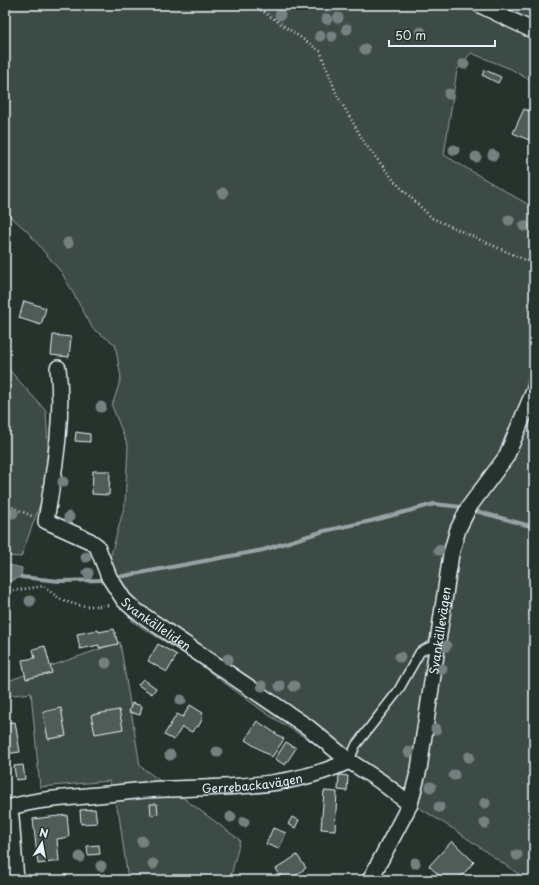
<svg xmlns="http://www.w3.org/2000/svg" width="539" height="885" font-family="'Playpen Sans',sans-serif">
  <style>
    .green { fill: #3e4b47; stroke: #939ea0 }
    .water { fill: #636f6d; stroke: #98a3a5 }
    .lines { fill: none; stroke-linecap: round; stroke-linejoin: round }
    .stream { stroke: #98a3a5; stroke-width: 4 }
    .building { fill: #505c59; stroke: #e8f1f8 }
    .service-casing { stroke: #e8f1f8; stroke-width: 11 }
    .minor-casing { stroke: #e8f1f8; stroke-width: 18 }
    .path { stroke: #e8f1f8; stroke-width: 2.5; stroke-dasharray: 1 3; stroke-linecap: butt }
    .service { stroke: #26332d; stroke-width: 8 }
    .minor { stroke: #26332d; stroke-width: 15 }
    .tree { fill: #758080 }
    .labels { text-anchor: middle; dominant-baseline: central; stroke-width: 3; stroke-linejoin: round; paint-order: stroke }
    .street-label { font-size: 12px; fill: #e8f1f8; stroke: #26332d }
  </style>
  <rect width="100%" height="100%" fill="#26332d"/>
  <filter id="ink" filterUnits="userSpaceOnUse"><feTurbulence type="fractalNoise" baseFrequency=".025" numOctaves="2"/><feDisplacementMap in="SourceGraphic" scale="8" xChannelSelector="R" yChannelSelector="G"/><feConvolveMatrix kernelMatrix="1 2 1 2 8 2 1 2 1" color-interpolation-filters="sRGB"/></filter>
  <g filter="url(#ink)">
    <!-- green -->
    <g class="green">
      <polygon points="5,5 534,5 534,83 511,69 471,53 457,70 444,155 534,208 534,348 526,387 534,388 534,880 527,880 455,830 267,714 192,659 132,621 133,600 109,562 125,504 128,446 112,406 121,378 115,344 93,329 62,273 26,230 5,212"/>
      <polygon points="5,365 46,411 48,447 44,493 21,557 5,556"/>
      <polygon points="120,642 140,766 240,840 230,880 128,880 119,815 109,781 40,787 31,693 5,696 5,682"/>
    </g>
    <!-- water -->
    <polygon class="water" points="5,564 22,568 21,577 10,581 5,580"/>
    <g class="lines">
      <!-- stream -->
      <g class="stream">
        <polyline points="472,510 534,527"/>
        <polyline points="21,577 59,581 106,580"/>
        <polyline points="113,578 263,550 324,531 371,521 434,504 462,507"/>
      </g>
    </g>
    <!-- building -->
    <g class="building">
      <polygon points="485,70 501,77 498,83 482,75"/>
      <polygon points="524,109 534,113 534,128 529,140 513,133"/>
      <polygon points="24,301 46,308 41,325 19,318"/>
      <polygon points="53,335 71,337 69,357 51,355"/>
      <polygon points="76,432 90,434 90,442 75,441"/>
      <polygon points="93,471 110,471 109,495 92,494"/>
      <polygon points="114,629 118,644 99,648 99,645 80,649 77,634 98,630 99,632"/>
      <polygon points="158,644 177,655 167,672 148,661"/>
      <polygon points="45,646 52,673 26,679 22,660 35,658 33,649"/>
      <polygon points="143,679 156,688 152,694 138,685"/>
      <polygon points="132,703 142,706 140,715 129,712"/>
      <polygon points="190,705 203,713 201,717 203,718 198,727 196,726 192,732 182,727 174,740 164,735 177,714 183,717"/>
      <polygon points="61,708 66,736 48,739 43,712"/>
      <polygon points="119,710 123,729 95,734 91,715"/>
      <polygon points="257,721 284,739 272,757 245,740"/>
      <polygon points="15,722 20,752 5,754 5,723"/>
      <polygon points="286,742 296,748 285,765 275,759"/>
      <polygon points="23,765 25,779 16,780 14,766"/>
      <polygon points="339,775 348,776 347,791 338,790"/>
      <polygon points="324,791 337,792 335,830 321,829"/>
      <polygon points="150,804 157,804 158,814 151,815"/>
      <polygon points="95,809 97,823 81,824 80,810"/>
      <polygon points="67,815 69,837 57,839 59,861 38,864 33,819"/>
      <polygon points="292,817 299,820 295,828 288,824"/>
      <polygon points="273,828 286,833 279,849 266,844"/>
      <polygon points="452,841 474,862 458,880 444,880 429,866"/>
      <polygon points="99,845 100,854 88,855 87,846"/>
      <polygon points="297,855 306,868 289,880 284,880 276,869"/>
      <polygon points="106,874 107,880 94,880 93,876"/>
      <polygon points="67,875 68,880 41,880"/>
    </g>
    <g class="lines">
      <defs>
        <polyline id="service" points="349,761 356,745 398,691 420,652 429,647 436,649"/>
        <g id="minor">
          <polyline points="480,5 534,31"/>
          <path id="s1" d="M58 368C64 419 54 471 46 521L90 541 97 546 109 577 124 600 135 610 309 728 349 761 380 781 410 804"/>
          <polyline points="8,808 11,817 16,880"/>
          <path id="s2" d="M5 809C35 799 66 798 98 795 121 793 144 789 167 789 229 787 292 788 349 761"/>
          <path id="s3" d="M370 880 410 804 419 769 451 554 458 529 469 507 506 457 534 391"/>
        </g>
      </defs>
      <!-- service casing -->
      <use href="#service" class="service-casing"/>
      <!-- minor casing -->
      <use href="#minor" class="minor-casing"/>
      <!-- path -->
      <g class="path">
        <polyline points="254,5 320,51 337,95 366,145 396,183 432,218 534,264"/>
        <polyline points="5,504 32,516"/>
        <path d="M5 592 44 586C64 606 84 608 110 605"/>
      </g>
      <!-- service -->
      <use href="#service" class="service"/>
      <!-- minor -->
      <use href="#minor" class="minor"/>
    </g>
    <!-- trees -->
    <g class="tree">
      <circle cx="280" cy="15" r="5.5"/>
      <circle cx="338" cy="18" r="5.5"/>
      <circle cx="327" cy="19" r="5.5"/>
      <circle cx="347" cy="29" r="5.5"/>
      <circle cx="421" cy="32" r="5.5"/>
      <circle cx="320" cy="36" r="5.5"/>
      <circle cx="332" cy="36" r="5.5"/>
      <circle cx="365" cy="49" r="5.5"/>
      <circle cx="464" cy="64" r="5.5"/>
      <circle cx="449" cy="94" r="5.5"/>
      <circle cx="454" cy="150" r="5.5"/>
      <circle cx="493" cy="155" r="5.5"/>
      <circle cx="476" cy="157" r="5.5"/>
      <circle cx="223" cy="193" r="5.5"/>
      <circle cx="509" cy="220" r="5.5"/>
      <circle cx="524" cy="226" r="5.5"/>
      <circle cx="68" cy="243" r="5.5"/>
      <circle cx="101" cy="407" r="5.5"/>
      <circle cx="63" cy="482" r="5.5"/>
      <circle cx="13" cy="513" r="5.5"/>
      <circle cx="69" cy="517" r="5.5"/>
      <circle cx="439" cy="550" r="5.5"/>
      <circle cx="86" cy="557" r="5.5"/>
      <circle cx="88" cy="573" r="5.5"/>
      <circle cx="30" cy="601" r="5.5"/>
      <circle cx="446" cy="646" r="5.5"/>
      <circle cx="400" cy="657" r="5.5"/>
      <circle cx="228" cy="659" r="5.5"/>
      <circle cx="106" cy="663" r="5.5"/>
      <circle cx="442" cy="669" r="5.5"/>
      <circle cx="262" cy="686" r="5.5"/>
      <circle cx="280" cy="686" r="5.5"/>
      <circle cx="294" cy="686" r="5.5"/>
      <circle cx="181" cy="700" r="5.5"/>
      <circle cx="436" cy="729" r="5.5"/>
      <circle cx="217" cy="752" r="5.5"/>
      <circle cx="409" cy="752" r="5.5"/>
      <circle cx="170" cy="755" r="5.5"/>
      <circle cx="469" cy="757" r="5.5"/>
      <circle cx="454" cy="775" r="5.5"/>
      <circle cx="431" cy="787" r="5.5"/>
      <circle cx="485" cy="803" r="5.5"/>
      <circle cx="439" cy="807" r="5.5"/>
      <circle cx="231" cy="817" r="5.5"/>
      <circle cx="244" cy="822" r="5.5"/>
      <circle cx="485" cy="823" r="5.5"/>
      <circle cx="142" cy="841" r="5.5"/>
      <circle cx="517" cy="855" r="5.5"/>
      <circle cx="80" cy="857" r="5.5"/>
      <circle cx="415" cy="863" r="5.5"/>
      <circle cx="153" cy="864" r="5.5"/>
      <circle cx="101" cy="866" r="5.5"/>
    </g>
  </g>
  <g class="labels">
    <!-- street labels -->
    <g class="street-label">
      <text stroke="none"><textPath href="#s1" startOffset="312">Svankälleliden</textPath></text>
      <text stroke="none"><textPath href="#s3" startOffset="262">Svankällevägen</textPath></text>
      <text stroke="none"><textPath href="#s2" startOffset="249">Gerrebackavägen</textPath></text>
    </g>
  </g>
  <!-- margin -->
  <rect width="539" height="885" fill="none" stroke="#26332d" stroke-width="20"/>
  <rect x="10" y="10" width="519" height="865" fill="none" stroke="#e8f1f8" stroke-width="1.5" filter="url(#ink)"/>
  <!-- north arrow -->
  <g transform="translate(42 843) rotate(11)" stroke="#26332d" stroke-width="3" paint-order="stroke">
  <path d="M0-3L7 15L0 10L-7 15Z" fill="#e8f1f8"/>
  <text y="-6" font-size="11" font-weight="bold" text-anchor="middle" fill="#e8f1f8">N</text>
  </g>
  <!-- scale -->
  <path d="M389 40v6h106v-6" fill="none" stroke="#e8f1f8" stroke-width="2"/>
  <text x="395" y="40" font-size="12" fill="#e8f1f8" stroke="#26332d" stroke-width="3" paint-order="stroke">50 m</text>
</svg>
